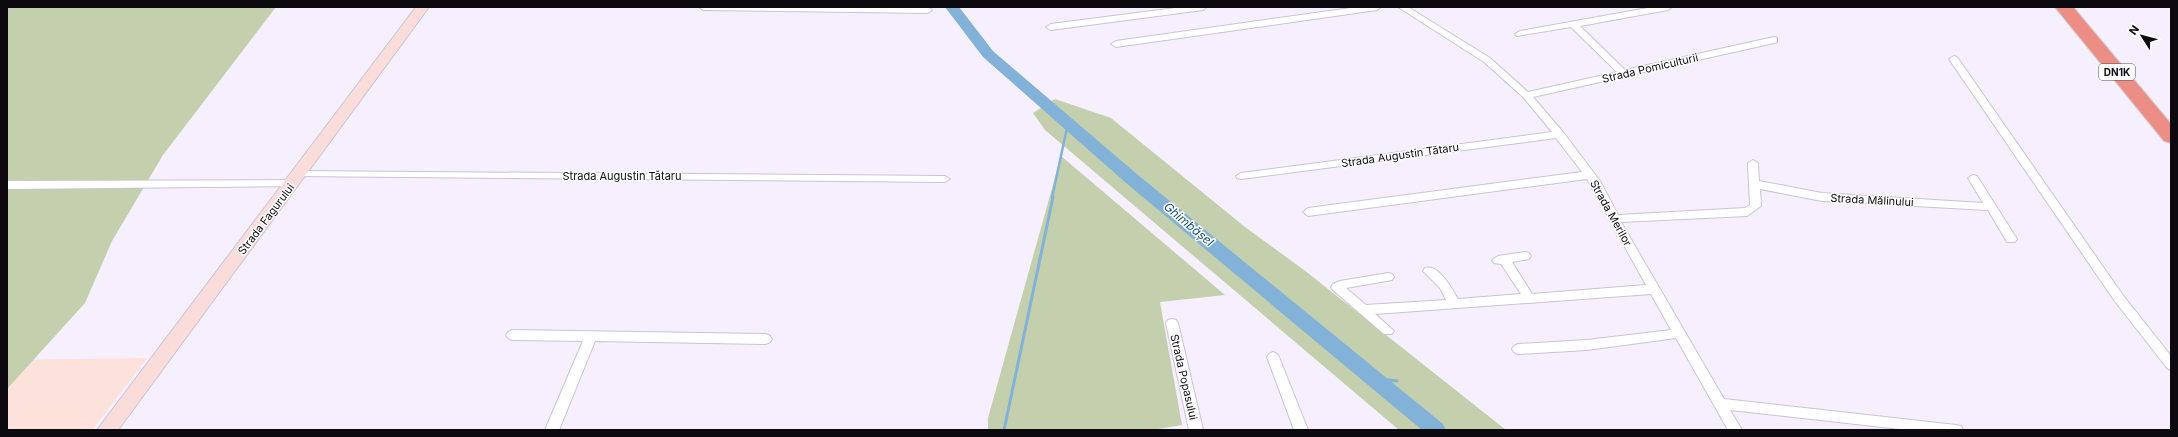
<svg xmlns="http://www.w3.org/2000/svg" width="2178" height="437" font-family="Inter,sans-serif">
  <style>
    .education { fill: #fce2db }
    .green { fill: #c4d0ad }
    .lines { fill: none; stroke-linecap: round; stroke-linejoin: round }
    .stream-far1 { stroke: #82b2d8; stroke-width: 2.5 }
    .stream { stroke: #82b2d8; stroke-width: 3 }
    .river { fill: #82b2d8; fill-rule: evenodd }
    .street-casing { stroke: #cac4d3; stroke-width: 2 }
    .secondary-casing { stroke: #cac4d3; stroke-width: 2 }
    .highway-casing { stroke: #d3d3d4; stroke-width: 2 }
    .street { fill: #fff; fill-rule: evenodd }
    .secondary { fill: #fadddb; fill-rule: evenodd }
    .highway { fill: #ed8e86; fill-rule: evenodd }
    .labels { text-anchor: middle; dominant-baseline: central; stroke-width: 3; stroke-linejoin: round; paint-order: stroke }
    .shield { fill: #fff; stroke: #555457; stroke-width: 1 }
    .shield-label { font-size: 10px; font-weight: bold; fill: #0c0a0f }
    .street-label { font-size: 11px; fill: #0c0a0f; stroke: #fff }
    .water-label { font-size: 12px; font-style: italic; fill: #154c72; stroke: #fff }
  </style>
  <rect width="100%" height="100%" fill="#f5effe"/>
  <!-- education -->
  <polygon class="education" points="147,358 92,430 7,430 7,360"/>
  <!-- green -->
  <g class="green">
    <polygon points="7,7 276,7 163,155 112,241 85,303 7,389"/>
    <polygon points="1055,99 1111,118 1245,227 1304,270 1506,430 1399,430 1045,130 1033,113"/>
    <polygon points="1061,156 1225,295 1160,302 1182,425 1152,430 988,430 988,418"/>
  </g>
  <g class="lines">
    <!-- stream-far1 -->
    <polyline class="stream-far1" points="1052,198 1068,123"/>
    <!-- stream -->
    <g class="stream">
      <polyline points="1372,378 1397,381"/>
      <polyline points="1004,430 1053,197"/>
    </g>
    <!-- river -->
    <polygon class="river" points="945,7 959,7 993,51 1138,175 1443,424 1446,430 1422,430 1126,183 983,57"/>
    <defs>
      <g id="street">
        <polygon points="699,7 928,7 932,10 928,13 703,10"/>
        <polygon points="1183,7 1207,7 1203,10 1051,30 1046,27 1051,24"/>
        <polygon points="1358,7 1381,7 1377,10 1116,47 1111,44 1116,41"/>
        <path d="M1398 7H1408L1490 58 1528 92 1617 72 1571 27 1517 36 1515 34 1520 31 1653 7H1672L1668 10 1580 26 1625 70 1774 37 1777 38V42L1774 43 1533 97 1563 132 1600 181 1618 215 1745 208 1750 205 1748 163 1753 160 1758 163 1759 181 1822 193 1983 203 1968 178 1973 175 1977 176 2017 239 2015 242H2007L1988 210 1822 201 1760 189 1761 206 1747 216 1621 222 1724 399 1956 425 1961 426 1963 430H1909L1730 410 1742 430H1728L1676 338 1587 350 1518 354 1514 352 1512 349 1514 346 1518 344 1587 340 1671 330 1651 294 1375 314 1394 331 1392 334H1384L1333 290 1331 287 1333 284 1340 281 1388 273 1392 274 1394 277 1392 280 1346 288 1366 305 1446 300 1440 288 1423 271 1425 268C1439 264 1452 289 1458 299L1521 294 1501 264 1494 263 1492 260 1498 256 1525 252 1529 253 1531 256 1529 259 1512 262 1532 294 1646 285 1587 179 1308 216 1303 212 1308 208 1582 172 1556 138 1241 179 1237 178 1236 176 1241 173 1552 132 1523 97 1484 62Z"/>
        <polygon points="1954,56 1957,57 2122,294 2171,356 2171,370 2167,368 2114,300 1949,59"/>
        <polygon points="299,171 945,176 950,179 945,182 295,176 294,174 295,172"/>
        <polygon points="292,180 297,184 296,186 7,189 7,181"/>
        <polygon points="1172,319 1176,320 1178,323 1203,430 1189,430 1166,323 1168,320"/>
        <polygon points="512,330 766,334 770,336 772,339 770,342 766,344 595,341 559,430 545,430 583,341 512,340 508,338 506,335 508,332"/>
        <polygon points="1273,352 1277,354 1279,357 1308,430 1294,430 1267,357 1269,354"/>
      </g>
      <polygon id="secondary" points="416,7 429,7 118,430 97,430"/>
      <polygon id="highway" points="2055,7 2073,7 2171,124 2171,143 2164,141"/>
    </defs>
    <!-- street casing -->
    <use href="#street" class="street-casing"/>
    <!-- secondary casing -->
    <use href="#secondary" class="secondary-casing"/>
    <!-- highway casing -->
    <use href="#highway" class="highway-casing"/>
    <!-- street -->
    <use href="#street" class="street"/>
    <!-- secondary -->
    <use href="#secondary" class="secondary"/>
    <!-- highway -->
    <use href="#highway" class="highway"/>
  </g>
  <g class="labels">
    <!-- shield labels -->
    <rect class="shield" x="2099" y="64" width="36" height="16" rx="3"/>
    <g class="shield-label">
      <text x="2117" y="72">DN1K</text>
    </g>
    <!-- street labels -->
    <g class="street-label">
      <text transform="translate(1650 68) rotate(-13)">Strada Pomiculturii</text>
      <text transform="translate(1400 155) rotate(-8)">Strada Augustin Tătaru</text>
      <text x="622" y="176">Strada Augustin Tătaru</text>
      <text transform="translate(1872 200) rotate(3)">Strada Mălinului</text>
      <text transform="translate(1611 213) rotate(61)">Strada Merilor</text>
      <text transform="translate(266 219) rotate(-53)">Strada Fagurului</text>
      <text transform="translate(1184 377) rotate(77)">Strada Popasului</text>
    </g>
    <!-- water labels -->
    <g class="water-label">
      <text transform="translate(1189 224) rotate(40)">Ghimbășel</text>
    </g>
  </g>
  <!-- border -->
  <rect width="2178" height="437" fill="none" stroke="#0c0a0f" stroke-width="16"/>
  <!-- north arrow -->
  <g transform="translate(2142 36) rotate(306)" stroke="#ffffff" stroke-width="3" paint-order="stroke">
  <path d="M0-3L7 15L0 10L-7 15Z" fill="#0c0a0f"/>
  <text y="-6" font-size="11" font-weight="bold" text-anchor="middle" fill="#0c0a0f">N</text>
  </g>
</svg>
